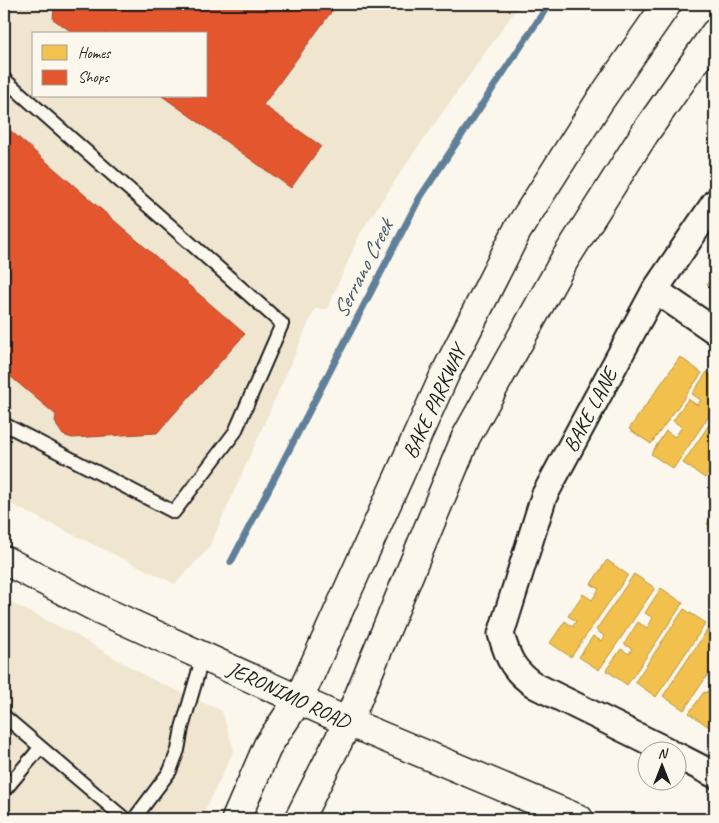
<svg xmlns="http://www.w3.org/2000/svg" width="719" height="823" font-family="Caveat,sans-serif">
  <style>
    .built { fill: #f0e5cf; fill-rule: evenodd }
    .homes { fill: #f2c14e; stroke: #b2903f }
    .shops { fill: #e4572e; stroke: #a84529 }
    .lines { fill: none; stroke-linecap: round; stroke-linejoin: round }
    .stream { stroke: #607f98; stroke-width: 7 }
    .service-casing { stroke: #1c1c1c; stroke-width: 16 }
    .minor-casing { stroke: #1c1c1c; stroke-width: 29 }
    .secondary-casing { stroke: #1c1c1c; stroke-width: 31 }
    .primary-casing { stroke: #1c1c1c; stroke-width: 31 }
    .service { stroke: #fbf7ec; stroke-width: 12 }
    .minor { stroke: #fbf7ec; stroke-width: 25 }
    .secondary { stroke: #fbf7ec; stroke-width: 28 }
    .primary { stroke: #fbf7ec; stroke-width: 28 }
    .labels { text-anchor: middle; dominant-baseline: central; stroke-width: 5; stroke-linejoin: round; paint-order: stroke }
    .street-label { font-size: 21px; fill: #1c1c1c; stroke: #fbf7ec }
    .water-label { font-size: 22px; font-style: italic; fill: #445664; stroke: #fbf7ec }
  </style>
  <rect width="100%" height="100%" fill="#fbf7ec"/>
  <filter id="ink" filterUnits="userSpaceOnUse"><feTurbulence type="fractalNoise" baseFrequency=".02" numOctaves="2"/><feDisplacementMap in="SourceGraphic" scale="10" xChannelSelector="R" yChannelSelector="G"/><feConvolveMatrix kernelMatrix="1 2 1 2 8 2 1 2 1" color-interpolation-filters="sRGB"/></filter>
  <g filter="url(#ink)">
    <!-- built -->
    <g class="built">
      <path d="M4 4H520L411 157 361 232 327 309H315L209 548 175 584 4 501ZM34 34H206V96H34Z"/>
      <polygon points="4,599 76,635 149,678 222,711 234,750 201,819 4,819"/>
    </g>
    <!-- homes -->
    <g class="homes">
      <polygon points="715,271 715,289 707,284"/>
      <polygon points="680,357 702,373 651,444 629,429"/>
      <polygon points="707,372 715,378 715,407 673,469 651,454 666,431 675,437 682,427 673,421 688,399 697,405 701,400 692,394"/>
      <polygon points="715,416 715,463 705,478 683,463"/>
      <polygon points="715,512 715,530 707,524"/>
      <polygon points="607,560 628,575 571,657 550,643 565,621 573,627 576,621 568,616 583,594 592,600 599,589 591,584"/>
      <polygon points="634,574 655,588 599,670 579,657 593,636 601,641 604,636 596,630"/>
      <polygon points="661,588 683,603 627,685 606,670 621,649 629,654 632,649 624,644 638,622 647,628 653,618 645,613"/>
      <polygon points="684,609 706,623 656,697 635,682"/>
      <polygon points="712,623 715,625 715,664 684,710 663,696"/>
      <polygon points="715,672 715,718 709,727 689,713 704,692 706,693 715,681 711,678"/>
    </g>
    <!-- shops -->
    <g class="shops">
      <polygon points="48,4 337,4 263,105 321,146 291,188 162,96 206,96 206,34 75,34 53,19 54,9"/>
      <polygon points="4,125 245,334 157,433 72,438 63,435 57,426 55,421 56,415 4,371"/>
    </g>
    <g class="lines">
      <!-- stream -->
      <polyline class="stream" points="231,562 419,199 549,4"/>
      <defs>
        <g id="service">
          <polyline points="4,79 282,324 235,432 174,512 4,424"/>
          <polyline points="4,716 125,819"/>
          <polyline points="4,791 40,748"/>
          <polyline points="134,819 170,771 178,750 182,728 203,656"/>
        </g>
        <g id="minor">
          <polyline points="655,290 715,331"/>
          <path d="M666 750 536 686C514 672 508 659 501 634L544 496 655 290 715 202"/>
          <polyline points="676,755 715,775"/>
        </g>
        <polyline id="secondary" points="4,560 101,610 348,722 579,819"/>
        <g id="primary">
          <polyline points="236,819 268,745 299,699 445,374 517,231 599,102 667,4"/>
          <polyline points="299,819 348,722 466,437 565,259 645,133 715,33"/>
        </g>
      </defs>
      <!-- service casing -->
      <use href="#service" class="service-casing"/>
      <!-- minor casing -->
      <use href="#minor" class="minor-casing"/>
      <!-- secondary casing -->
      <use href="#secondary" class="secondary-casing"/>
      <!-- primary casing -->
      <use href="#primary" class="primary-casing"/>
      <!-- service -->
      <use href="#service" class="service"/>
      <!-- minor -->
      <use href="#minor" class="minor"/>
      <!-- secondary -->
      <use href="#secondary" class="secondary"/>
      <!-- primary -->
      <use href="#primary" class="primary"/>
    </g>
  </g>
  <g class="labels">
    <!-- street labels -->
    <g class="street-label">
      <text transform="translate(434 402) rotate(-65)">BAKE PARKWAY</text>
      <text transform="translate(590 410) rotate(-62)">BAKE LANE</text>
      <text transform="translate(289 695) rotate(25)">JERONIMO ROAD</text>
    </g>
    <!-- water labels -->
    <g class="water-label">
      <text transform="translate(363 269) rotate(-63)">Serrano Creek</text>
    </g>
  </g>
  <!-- margin -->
  <rect width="719" height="823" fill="none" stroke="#fbf7ec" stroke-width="20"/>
  <rect x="10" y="10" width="699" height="803" fill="none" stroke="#1c1c1c" stroke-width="2" filter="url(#ink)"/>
  <!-- legend -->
  <rect x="32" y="32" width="175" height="65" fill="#fbf7ec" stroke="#a29f99"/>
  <rect x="42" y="45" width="25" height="15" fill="#f2c14e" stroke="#a29f99"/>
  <text x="78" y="58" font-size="15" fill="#1c1c1c">Homes</text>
  <rect x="42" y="70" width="25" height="15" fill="#e4572e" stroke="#a29f99"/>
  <text x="78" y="82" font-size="15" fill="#1c1c1c">Shops</text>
  <!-- north arrow -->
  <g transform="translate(662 766)"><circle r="24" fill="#fbf7ec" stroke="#a29f99"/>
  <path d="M0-4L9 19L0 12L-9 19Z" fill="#1c1c1c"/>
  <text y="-8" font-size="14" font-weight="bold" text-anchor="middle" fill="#1c1c1c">N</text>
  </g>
</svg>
